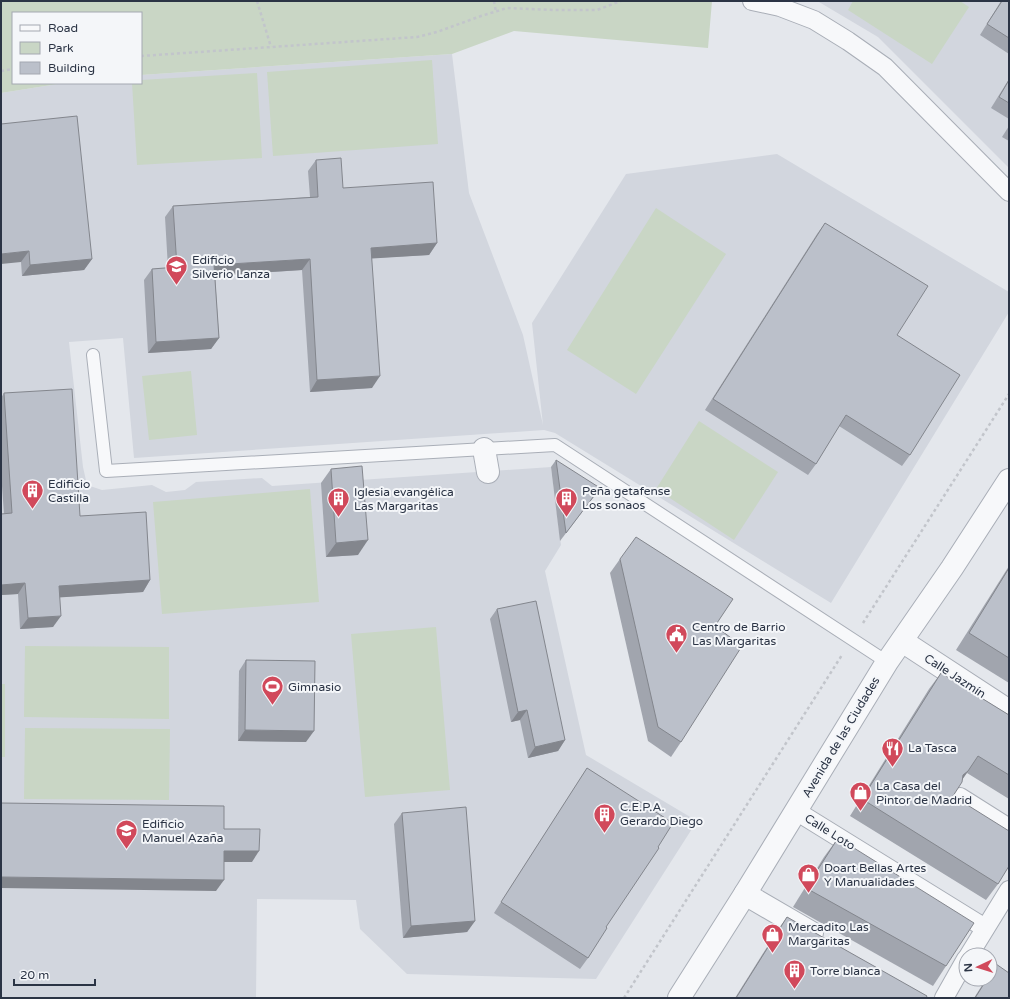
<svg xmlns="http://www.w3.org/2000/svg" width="1010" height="999" font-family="'Varela Round',sans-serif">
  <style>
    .built { fill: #d2d6de }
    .green { fill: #c9d6c5 }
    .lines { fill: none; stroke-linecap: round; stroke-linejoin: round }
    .service-casing { stroke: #a9aeb7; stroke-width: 14 }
    .pedestrian-casing { stroke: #a9aeb7; stroke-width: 20 }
    .minor-casing { stroke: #a9aeb7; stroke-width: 24 }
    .tertiary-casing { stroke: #a9aeb7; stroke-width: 24 }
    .path { stroke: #c2c5cb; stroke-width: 2.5; stroke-dasharray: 3 3; stroke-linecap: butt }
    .service { stroke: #f7f8fa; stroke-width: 12 }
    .pedestrian { stroke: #f7f8fa; stroke-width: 18 }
    .minor { stroke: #f7f8fa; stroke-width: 22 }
    .tertiary { stroke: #f7f8fa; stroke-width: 22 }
    .wall { fill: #a1a5ae }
    .shaded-wall { fill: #83868d }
    .building { fill: #bbc0ca; stroke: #83868d }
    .labels { text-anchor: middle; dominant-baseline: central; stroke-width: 4; stroke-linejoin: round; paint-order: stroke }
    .poi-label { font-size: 12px; fill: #2b3445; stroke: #f4f6f9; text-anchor: start }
    .street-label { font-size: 12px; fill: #2b3445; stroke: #f4f6f9 }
  </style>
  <rect width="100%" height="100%" fill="#e4e7ec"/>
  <!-- built -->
  <g class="built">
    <polygon points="815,1 1009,1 1009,168 878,37 819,2"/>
    <polygon points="452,54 469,193 523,335 543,425 532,323 626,174 777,154 1009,292 1009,312 831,603 555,433 544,430 134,458 123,338 69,342 83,467 87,485 102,490 152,485 166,492 185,490 196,482 262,478 272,486 551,467 561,545 545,571 586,755 697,821 596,979 407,974 360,929 356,900 257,899 256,998 1,998 1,93 64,83 141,83 141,75"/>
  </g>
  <!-- green -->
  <g class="green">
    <polygon points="1,1 712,1 708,48 514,31 452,54 141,75 141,13 13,13 13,83 64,83 1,93"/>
    <polygon points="853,1 960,1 969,7 932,64 848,10"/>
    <polygon points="432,60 438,144 273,156 267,72"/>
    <polygon points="257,73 262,158 137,165 132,83 141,83 141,80"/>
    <polygon points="656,208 726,254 636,394 567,350"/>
    <polygon points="191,371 197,435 149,440 142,376"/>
    <polygon points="699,421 778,472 734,540 656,489"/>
    <polygon points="310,489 319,602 162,614 153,502"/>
    <polygon points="436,627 450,790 365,797 351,634"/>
    <polygon points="25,646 169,647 169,719 24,717"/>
    <rect x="1" y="684" width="4" height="73"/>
    <polygon points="25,728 170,729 169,800 24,799"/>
  </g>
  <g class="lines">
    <defs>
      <polyline id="service" points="93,355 106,471 555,445 887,662"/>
      <g id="pedestrian">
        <polyline points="752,1 780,7 814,20 848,41 885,67 1009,192"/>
        <polyline points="960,797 1009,828"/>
        <polyline points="796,811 985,928"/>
        <polyline points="969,955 1009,890"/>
        <polyline points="944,998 966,959"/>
      </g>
      <g id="minor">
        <polyline points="484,449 488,472"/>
        <polyline points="902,641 1009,711"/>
        <polyline points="745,894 812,933"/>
      </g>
      <polyline id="tertiary" points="679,998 745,894 887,662 952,568 1009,480"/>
    </defs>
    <!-- service casing -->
    <use href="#service" class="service-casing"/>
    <!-- pedestrian casing -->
    <use href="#pedestrian" class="pedestrian-casing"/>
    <!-- minor casing -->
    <use href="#minor" class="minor-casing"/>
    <!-- tertiary casing -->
    <use href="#tertiary" class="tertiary-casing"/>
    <!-- path -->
    <g class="path">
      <polyline points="257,1 271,47"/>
      <polyline points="494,1 496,12"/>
      <polyline points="141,56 417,37 437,32 481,16 507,8 555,10 597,10 621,1"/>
      <polyline points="1,71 13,69"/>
      <polyline points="863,623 1009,394"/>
      <polyline points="624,998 842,655"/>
    </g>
    <!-- service -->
    <use href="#service" class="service"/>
    <!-- pedestrian -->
    <use href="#pedestrian" class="pedestrian"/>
    <!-- minor -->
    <use href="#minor" class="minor"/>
    <!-- tertiary -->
    <use href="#tertiary" class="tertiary"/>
  </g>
  <!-- wall -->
  <g class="wall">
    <polygon points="1001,1 1009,1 1009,54 980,35"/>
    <polygon points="1009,79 1009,119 991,108"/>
    <polygon points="1,124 92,259 84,270 22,276 21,262"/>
    <polygon points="1009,126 1009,141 1002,137"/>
    <polygon points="316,160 343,188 437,243 429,255 372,258 372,388 310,392 302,270 215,276 219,338 211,349 148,353 144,280 152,269 168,268 165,217 173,206 310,197 308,171"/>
    <polygon points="825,223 897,335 910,455 902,466 839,426 816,464 808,475 705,410 817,234"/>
    <polygon points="4,393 80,516 150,580 143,592 60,597 53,627 20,629 18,594 1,595 1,514 4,514 1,472 1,398"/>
    <polygon points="556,460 595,495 560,541 551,467"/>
    <polygon points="331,469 358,555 326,557 321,483"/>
    <polygon points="620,559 715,626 681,742 671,757 648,741 610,573"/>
    <polygon points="1009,566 1009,683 956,650"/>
    <polygon points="497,609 565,740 558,751 528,758 520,720 511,722 490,619"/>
    <polygon points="246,660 306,742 238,741 239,671"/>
    <polygon points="941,673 1009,715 1009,799 967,773 962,780 953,796 998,884 986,900 850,816 929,689"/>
    <polygon points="587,768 606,927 588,958 580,969 494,913 580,779"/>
    <polygon points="402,813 475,921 467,932 403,938 394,824"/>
    <polygon points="838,838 946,966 933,986 793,907 824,857"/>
    <polygon points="787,917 926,998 735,998 779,928"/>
    <polygon points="996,964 1009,998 974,998 986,979 990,979 990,973"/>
  </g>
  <!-- shaded-wall -->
  <g class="shaded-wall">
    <polygon points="437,243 429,255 364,259 371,248"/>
    <polygon points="29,251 21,262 1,264 1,254"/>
    <polygon points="92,259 84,270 22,276 30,265"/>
    <polygon points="310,259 302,270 207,276 214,265"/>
    <polygon points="219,338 211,349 148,353 156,342"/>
    <polygon points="380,376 372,388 310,392 317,380"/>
    <polygon points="368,540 358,555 326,557 336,543"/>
    <polygon points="150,580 143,592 51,598 59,586"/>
    <polygon points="25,583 18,594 1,595 1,585"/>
    <polygon points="61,616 53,627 20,629 28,618"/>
    <polygon points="527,710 520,720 511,722 518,712"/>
    <polygon points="245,730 314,731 306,742 238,741"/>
    <polygon points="565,740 558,751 528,758 535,747"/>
    <polygon points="968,771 957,787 963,775"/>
    <polygon points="224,851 259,851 252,862 216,862"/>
    <polygon points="1,877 224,880 216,891 1,888"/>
    <polygon points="475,921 467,932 403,938 411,926"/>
  </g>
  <!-- building -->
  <g class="building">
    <polygon points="1002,1 1009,1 1009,38 987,24"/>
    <polygon points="1009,80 1009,103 999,97"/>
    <polygon points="77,116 92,259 30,265 29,251 1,254 1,124"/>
    <polygon points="341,158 343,188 433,182 437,243 371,248 380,376 317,380 310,259 214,265 219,338 156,342 152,269 177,267 173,206 318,197 316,160"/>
    <polygon points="825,223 928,286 897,335 960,375 910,455 846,415 816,464 713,399"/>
    <polygon points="72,389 80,516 146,512 150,580 59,586 61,616 28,618 25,583 1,585 1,514 12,513 4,393"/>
    <polygon points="556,460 600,488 566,533"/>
    <polygon points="362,466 368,540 336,543 331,469"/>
    <polygon points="636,537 733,599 715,626 742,646 681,742 658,727 620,559"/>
    <polygon points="1009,568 1009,658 969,633"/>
    <polygon points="536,601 565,740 535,747 527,710 518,712 497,609"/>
    <polygon points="246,660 315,661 314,731 245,730"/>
    <polygon points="941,673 1009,715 1009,775 978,756 968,771 963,775 962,782 953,796 1009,831 1009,866 998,884 862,799"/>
    <polygon points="587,768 673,823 658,847 659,848 606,927 607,928 588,958 501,902"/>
    <polygon points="1,803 224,806 224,829 260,829 259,851 224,851 224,880 1,877"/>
    <polygon points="466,807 475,921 411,926 402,813"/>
    <polygon points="838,838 974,923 946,966 806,888"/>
    <polygon points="787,917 927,996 926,998 736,998"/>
    <polygon points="996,964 1009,973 1009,998 975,998 987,979 990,979 990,974"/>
  </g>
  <!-- icons -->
  <defs>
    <symbol id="school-pin" viewBox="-11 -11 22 30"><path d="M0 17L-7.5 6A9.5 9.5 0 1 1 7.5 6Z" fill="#d1495b" stroke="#f4f6f9"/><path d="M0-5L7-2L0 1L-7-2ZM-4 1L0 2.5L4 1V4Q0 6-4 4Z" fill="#fff"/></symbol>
    <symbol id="building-pin" viewBox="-11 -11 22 30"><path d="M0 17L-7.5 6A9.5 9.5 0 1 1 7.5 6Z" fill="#d1495b" stroke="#f4f6f9"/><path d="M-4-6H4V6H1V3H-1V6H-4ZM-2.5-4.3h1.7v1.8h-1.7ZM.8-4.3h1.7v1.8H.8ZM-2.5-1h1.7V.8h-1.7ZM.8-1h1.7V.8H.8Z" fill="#fff"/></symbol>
    <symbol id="civic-pin" viewBox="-11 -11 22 30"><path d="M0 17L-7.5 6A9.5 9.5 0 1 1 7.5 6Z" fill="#d1495b" stroke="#f4f6f9"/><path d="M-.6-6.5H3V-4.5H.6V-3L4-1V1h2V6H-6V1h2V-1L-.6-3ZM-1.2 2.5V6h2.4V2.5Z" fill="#fff"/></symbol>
    <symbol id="stadium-pin" viewBox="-11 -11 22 30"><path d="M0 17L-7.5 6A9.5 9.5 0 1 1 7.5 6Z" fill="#d1495b" stroke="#f4f6f9"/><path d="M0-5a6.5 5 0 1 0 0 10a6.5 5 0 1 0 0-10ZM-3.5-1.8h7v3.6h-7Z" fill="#fff"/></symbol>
    <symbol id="restaurant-pin" viewBox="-11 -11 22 30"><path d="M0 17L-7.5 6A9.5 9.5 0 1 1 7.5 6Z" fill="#d1495b" stroke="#f4f6f9"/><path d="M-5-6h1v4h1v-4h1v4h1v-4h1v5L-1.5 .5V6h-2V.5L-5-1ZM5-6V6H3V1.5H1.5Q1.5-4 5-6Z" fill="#fff"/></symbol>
    <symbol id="shop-pin" viewBox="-11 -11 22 30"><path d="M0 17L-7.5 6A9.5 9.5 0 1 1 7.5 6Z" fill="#d1495b" stroke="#f4f6f9"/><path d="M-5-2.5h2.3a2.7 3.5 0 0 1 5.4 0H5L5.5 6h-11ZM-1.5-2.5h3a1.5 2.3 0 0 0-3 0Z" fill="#fff"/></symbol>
  </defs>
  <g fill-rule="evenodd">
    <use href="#school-pin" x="164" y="254" width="25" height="34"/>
    <use href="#building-pin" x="20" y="478" width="25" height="34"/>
    <use href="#building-pin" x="554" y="486" width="25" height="34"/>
    <use href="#building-pin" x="326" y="486" width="25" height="34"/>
    <use href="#civic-pin" x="664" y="622" width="25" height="34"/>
    <use href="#stadium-pin" x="260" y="674" width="25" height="34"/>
    <use href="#restaurant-pin" x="880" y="736" width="25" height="34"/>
    <use href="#shop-pin" x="848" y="780" width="25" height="34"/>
    <use href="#building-pin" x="592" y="802" width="25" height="34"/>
    <use href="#school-pin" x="114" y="818" width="25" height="34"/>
    <use href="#shop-pin" x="796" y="862" width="25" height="34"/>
    <use href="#shop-pin" x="760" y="922" width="25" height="34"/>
    <use href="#building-pin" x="782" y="958" width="25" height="34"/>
  </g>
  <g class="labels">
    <!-- poi labels -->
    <g class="poi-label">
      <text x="192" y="260">Edificio<tspan x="192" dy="14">Silverio Lanza</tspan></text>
      <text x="48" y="484">Edificio<tspan x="48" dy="14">Castilla</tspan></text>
      <text x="582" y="491">Peña getafense<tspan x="582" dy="14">Los sonaos</tspan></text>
      <text x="354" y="492">Iglesia evangélica<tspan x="354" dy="14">Las Margaritas</tspan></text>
      <text x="692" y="627">Centro de Barrio<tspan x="692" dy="14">Las Margaritas</tspan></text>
      <text x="288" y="687">Gimnasio</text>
      <text x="908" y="748">La Tasca</text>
      <text x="876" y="786">La Casa del<tspan x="876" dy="14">Pintor de Madrid</tspan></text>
      <text x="620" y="807">C.E.P.A.<tspan x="620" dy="14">Gerardo Diego</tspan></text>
      <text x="142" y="824">Edificio<tspan x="142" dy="14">Manuel Azaña</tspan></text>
      <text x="824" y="868">Doart Bellas Artes<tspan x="824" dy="14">Y Manualidades</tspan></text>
      <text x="788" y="927">Mercadito Las<tspan x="788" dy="14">Margaritas</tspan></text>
      <text x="810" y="971">Torre blanca</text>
    </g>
    <!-- street labels -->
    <g class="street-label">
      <text transform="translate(955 676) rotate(33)">Calle Jazmín</text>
      <text transform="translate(841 737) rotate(-59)">Avenida de las Ciudades</text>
      <text transform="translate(830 832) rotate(32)">Calle Loto</text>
    </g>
  </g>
  <!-- border -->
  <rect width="1010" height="999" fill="none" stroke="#2b3445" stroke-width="4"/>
  <!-- legend -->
  <rect x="12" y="12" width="130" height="72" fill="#f4f6f9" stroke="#a4a8b1"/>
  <rect x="20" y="25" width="20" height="6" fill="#f7f8fa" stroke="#a4a8b1"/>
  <text x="48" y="32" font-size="12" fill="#2b3445">Road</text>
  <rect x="20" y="42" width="20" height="12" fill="#c9d6c5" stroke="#a4a8b1"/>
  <text x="48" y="52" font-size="12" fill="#2b3445">Park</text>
  <rect x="20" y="62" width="20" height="12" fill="#bbc0ca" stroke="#a4a8b1"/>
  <text x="48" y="72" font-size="12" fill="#2b3445">Building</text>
  <!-- north arrow -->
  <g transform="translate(978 967) rotate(266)"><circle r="19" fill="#f4f6f9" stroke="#a4a8b1"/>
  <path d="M0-3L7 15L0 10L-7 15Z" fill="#d1495b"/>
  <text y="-6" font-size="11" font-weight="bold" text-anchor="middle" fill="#2b3445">N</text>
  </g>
  <!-- scale -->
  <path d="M14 979v6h81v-6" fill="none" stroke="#2b3445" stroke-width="2"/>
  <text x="20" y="979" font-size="12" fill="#2b3445" stroke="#f4f6f9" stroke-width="3" paint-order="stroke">20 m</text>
</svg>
